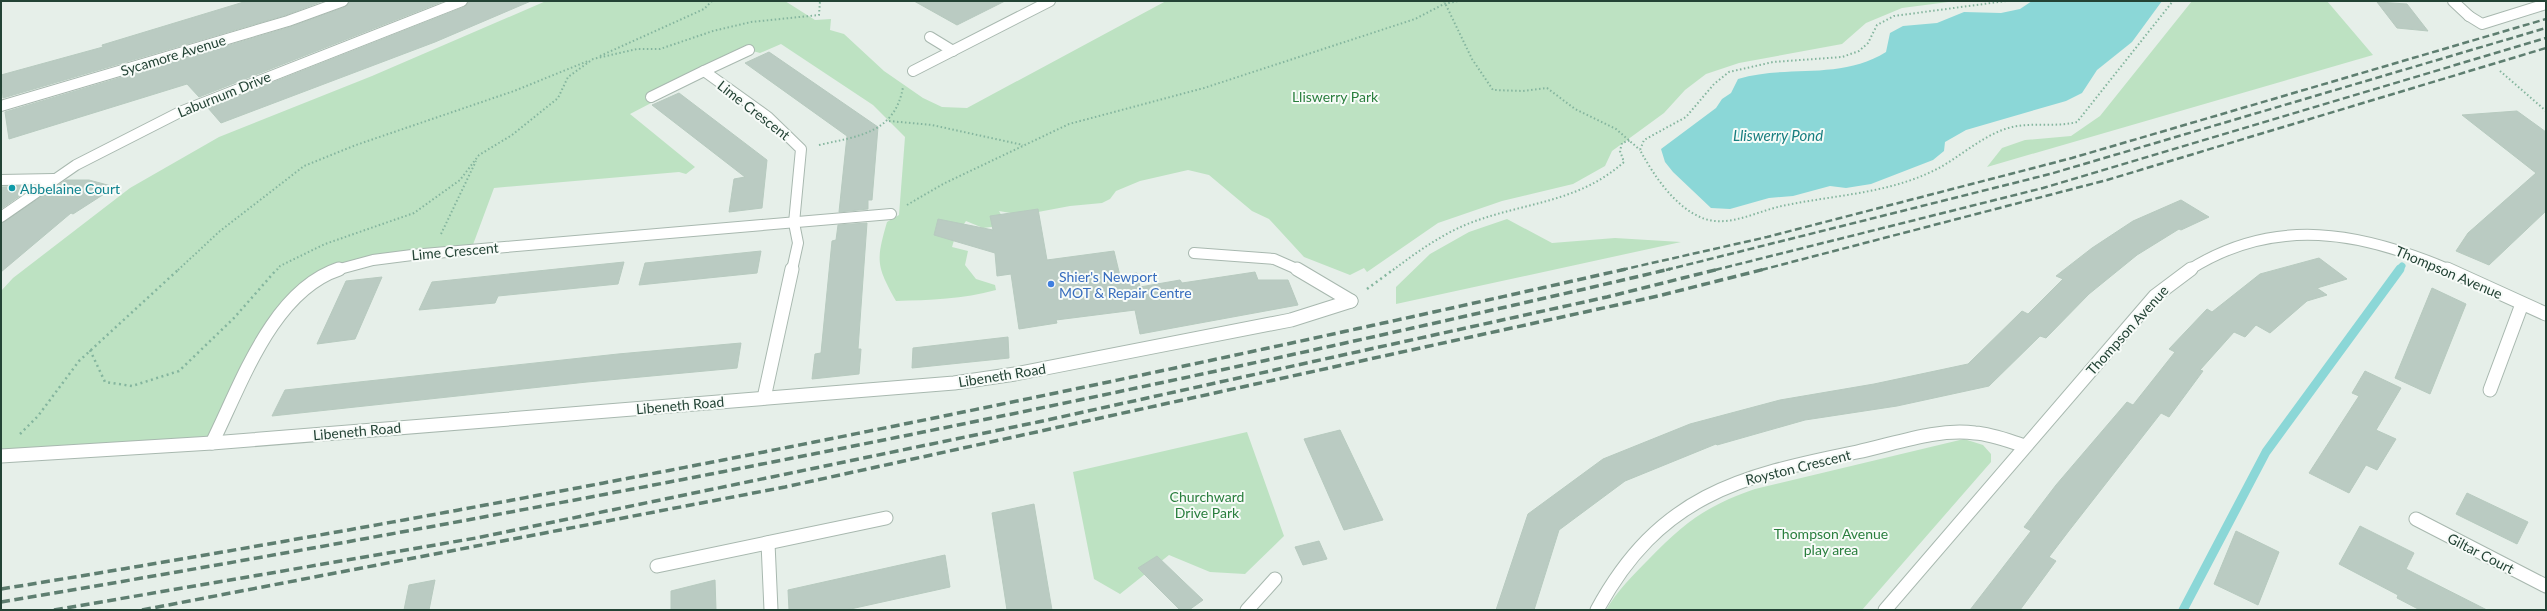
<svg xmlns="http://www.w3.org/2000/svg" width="2547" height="611" font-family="Lato,sans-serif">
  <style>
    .green { fill: #bde2c2 }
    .water { fill: #8bd7d7 }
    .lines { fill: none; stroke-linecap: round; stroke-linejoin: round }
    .stream-far1 { stroke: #8bd7d7; stroke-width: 7 }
    .stream { stroke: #8bd7d7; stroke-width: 9 }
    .building { fill: #bacbc2; stroke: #b7cabf }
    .service-far1-casing { stroke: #a8b8af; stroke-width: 12 }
    .service-casing { stroke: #a8b8af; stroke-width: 15 }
    .minor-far1-casing { stroke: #a8b8af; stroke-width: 12 }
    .minor-casing { stroke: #a8b8af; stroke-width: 15 }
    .path-far1 { stroke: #84b59e; stroke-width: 2; stroke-dasharray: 1.5 2.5; stroke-linecap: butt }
    .path { stroke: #84b59e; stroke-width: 2.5; stroke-dasharray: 2 3.5; stroke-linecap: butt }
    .service-far1 { stroke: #fff; stroke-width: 10 }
    .service { stroke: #fff; stroke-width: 13 }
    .minor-far1 { stroke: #fff; stroke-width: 10 }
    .minor { stroke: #fff; stroke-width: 13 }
    .rail-far1 { stroke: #5e7e70; stroke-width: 2.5; stroke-dasharray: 7 3.5; stroke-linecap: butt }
    .rail { stroke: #5e7e70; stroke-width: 3.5; stroke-dasharray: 9 4.5; stroke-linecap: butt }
    .culture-dot { fill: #0f9aa8; stroke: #f7fbf8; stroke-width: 1.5 }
    .shop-dot { fill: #3f7fe0; stroke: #f7fbf8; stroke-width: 1.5 }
    .labels { text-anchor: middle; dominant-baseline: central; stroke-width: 4; stroke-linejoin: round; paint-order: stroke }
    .street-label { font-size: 14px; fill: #234335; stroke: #f7fbf8 }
    .park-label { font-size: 14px; fill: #297e3d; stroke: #f7fbf8 }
    .culture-label { font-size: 14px; fill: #0d838f; stroke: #f7fbf8; text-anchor: start }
    .shop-label { font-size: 14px; fill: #366cbe; stroke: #f7fbf8; text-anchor: start }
    .water-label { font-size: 15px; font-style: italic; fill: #177e7f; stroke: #f7fbf8 }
  </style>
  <rect width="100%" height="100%" fill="#e6efe9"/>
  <!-- green -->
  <g class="green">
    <path d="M546 1H785L815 20 831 19 830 30 844 34 884 71 923 98 942 107 967 108 1166 1H1956L1902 8 1866 23 1842 44 1739 63 1706 74 1685 90 1664 113 1612 151 1605 166 1573 184 1502 201 1438 223 1367 272 1364 268 1350 275 1304 257 1269 219 1252 211 1209 175 1188 170 1140 181 1116 191 1110 199 1102 203 1070 206 1022 215 999 211 1003 218 999 226 983 228 966 221 955 237 952 247 968 251 965 265 976 279 995 285 996 290C963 299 930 300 896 301 876 265 876 261 887 222L899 215 905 137 873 105 781 44 760 53 749 50 651 97 653 102 630 114 695 167 686 174 679 172 494 188 471 250 367 261 293 296 212 443 1 456V291L13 278 130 188 219 137 372 76Z"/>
    <polygon points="2192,1 2327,1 2373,55 1987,167 2002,148 2025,140 2071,136 2100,116"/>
    <polygon points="1507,219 1552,243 1615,238 1681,242 1396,304 1396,287 1430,254 1469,232"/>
    <polygon points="1247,432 1284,536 1245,574 1210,572 1169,555 1120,594 1094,579 1073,472"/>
    <path d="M1964 439 1983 445 1991 454V462L1862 610H1606C1618 590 1633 575 1649 559 1685 522 1706 506 1755 489Z"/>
  </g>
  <!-- water -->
  <path class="water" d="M2032 1H2162L2132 42 2097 70 2082 93 2066 101 1966 130 1945 142 1944 151 1933 160 1871 184 1846 188 1830 186 1793 196 1769 198 1730 209 1711 208 1673 172 1665 162 1661 149 1716 108 1722 99 1731 93 1738 79C1787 64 1840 81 1886 52L1890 33 1903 26 1937 23 1964 12 2001 13 2020 9Z"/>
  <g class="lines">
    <!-- stream-far1 -->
    <polyline class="stream-far1" points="2399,270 2402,266"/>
    <!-- stream -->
    <polyline class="stream" points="2183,610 2266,452 2400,269"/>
  </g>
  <!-- building -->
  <g class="building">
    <polygon points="247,1 323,1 286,15 3,98 1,75 103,47 102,45"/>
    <polygon points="350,1 444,1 199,97 187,84 9,139 5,112 290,27 345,7"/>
    <polygon points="469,1 531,1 435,42 221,123 208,108 464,7"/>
    <polygon points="914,1 1005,1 957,25"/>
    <polygon points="2377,2 2407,4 2428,31 2397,28"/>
    <polygon points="769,52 878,127 872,200 868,200 868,209 839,212 847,136 745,63"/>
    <polygon points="679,93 767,160 762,208 729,212 734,179 745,177 652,105"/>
    <polygon points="2517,111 2546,132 2546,211 2489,265 2456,251 2468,233 2536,173 2462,115"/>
    <polygon points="66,180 89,180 115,187 73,214 71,213 1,272 1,224"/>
    <polygon points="34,186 1,209 1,187"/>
    <polygon points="2181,200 2209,217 2181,230 2179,229 2137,255 2089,294 2046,338 2040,336 1989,386 1897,406 1805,420 1717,445 1716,444 1625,481 1559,530 1534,610 1496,610 1528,514 1603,459 1690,424 1780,400 1874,384 1968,364 2022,311 2028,314 2063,279 2056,276 2092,248 2133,221"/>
    <polygon points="1038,209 1047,260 1114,251 1120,276 1137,273 1140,287 1180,280 1182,283 1255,272 1258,280 1288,280 1298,305 1140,334 1135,310 1056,320 1057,323 1019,329 1011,274 997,276 995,253 934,235 938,219 993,230 990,216"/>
    <polygon points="867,223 858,349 861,349 859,374 812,379 815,354 821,353 832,241 836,240 838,225"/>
    <polygon points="761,251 757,273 639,285 645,263"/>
    <polygon points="2319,258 2347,279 2317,288 2327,295 2307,301 2270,333 2256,325 2245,337 2234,332 2200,370 2203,371 2169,417 2161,413 2068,532 2049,557 2056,561 2020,610 1970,610 2031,531 2024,527 2056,485 2127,402 2133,405 2175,352 2169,349 2207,309 2212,312 2260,274"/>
    <polygon points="624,262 618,284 498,296 495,303 419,310 432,282"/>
    <polygon points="382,277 355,339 317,344 346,281"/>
    <polygon points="2432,288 2466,304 2430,394 2395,378"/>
    <polygon points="1008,337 1009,358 912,368 913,348"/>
    <polygon points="741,343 737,368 587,382 272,416 285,390 618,354"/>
    <polygon points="2365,371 2401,388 2376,430 2396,439 2377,470 2366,465 2349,493 2309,473 2359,396 2352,393"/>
    <polygon points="1340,430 1383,520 1344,530 1304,439"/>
    <polygon points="2467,493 2528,522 2517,544 2456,514"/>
    <polygon points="1034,504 1052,610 1007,610 992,513"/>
    <polygon points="2360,526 2414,553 2406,569 2487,610 2420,610 2397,598 2398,595 2339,564"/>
    <polygon points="2236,531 2279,552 2258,605 2214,584"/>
    <polygon points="1319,541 1327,559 1303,565 1295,547"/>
    <polygon points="945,555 950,587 846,610 789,610 788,590"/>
    <polygon points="1157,556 1182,580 1203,600 1189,610 1180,610 1138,568"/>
    <polygon points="435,580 429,610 404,610 409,585"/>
    <polygon points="715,580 716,610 671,610 671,591"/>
  </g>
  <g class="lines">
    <defs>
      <g id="service-far1">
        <polyline points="2469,16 2482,24 2546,4"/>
        <polyline points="1,180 54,179"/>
        <polyline points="1194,253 1274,259 1299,270"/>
      </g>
      <g id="service">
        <polyline points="1297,269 1351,301"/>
        <polyline points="657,566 886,518"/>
      </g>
      <g id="minor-far1">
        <polyline points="2453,1 2469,16"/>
        <polyline points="930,37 953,51"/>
        <polyline points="749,50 704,71 768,117 801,149 794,223 798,243 792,270"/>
        <polyline points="913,71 1050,1"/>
        <polyline points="651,97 704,71"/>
        <polyline points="1,106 288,21 343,1"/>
        <polyline points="1,217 76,165 180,112 462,1"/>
        <polyline points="336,270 373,260 412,255 891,214"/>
        <path d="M2189 270C2275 215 2362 232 2450 270"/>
      </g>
      <g id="minor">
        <polyline points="2447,269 2546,314"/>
        <polyline points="2490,390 2522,304"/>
        <polyline points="764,398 792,269"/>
        <path d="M212 443C241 385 272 291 339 269"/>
        <polyline points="1,456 212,443 954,383 1015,374 1291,320 1351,301"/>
        <polyline points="2416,519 2546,586"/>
        <polyline points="768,543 771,610"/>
        <polyline points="1247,610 1275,579"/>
        <path d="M1597 610C1659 496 1738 476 1857 452 1895 444 1936 428 1975 433 1992 434 2009 441 2025 446"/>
        <polyline points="1885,610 2155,296 2191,269"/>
      </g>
    </defs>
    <!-- service-far1 casing -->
    <use href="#service-far1" class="service-far1-casing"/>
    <!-- service casing -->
    <use href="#service" class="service-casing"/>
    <!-- minor-far1 casing -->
    <use href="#minor-far1" class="minor-far1-casing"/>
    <!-- minor casing -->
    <use href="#minor" class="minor-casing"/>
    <!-- path-far1 -->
    <g class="path-far1">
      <polyline points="1444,1 1472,59 1493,90 1523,91 1547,88 1575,109 1616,129 1640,150"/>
      <path d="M2006 1 1894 16 1877 25 1868 43 1859 51 1842 57 1773 62 1729 72 1714 84 1686 117 1644 140 1640 150C1654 176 1676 209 1705 219 1730 227 1758 211 1782 206 1833 195 1887 194 1935 170 1959 158 1979 138 2005 129 2028 121 2053 128 2077 122L2173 1"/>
      <polyline points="600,56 704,9 712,1"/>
      <polyline points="2500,71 2546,111"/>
      <polyline points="889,121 932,125 1023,145"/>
      <path d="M819 145C859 136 895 133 903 87"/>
      <polyline points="907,205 945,183 1069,124 1204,88 1415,19 1444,4 1458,1"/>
      <polyline points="441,234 476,161"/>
      <polyline points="178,270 220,231 304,166 356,145 514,91 588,61"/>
      <polyline points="277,270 280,266 325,244 414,213 460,180 479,155 512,135 558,98 568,77 593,59 637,49 660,49 713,31 751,22 819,15 820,1"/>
      <path d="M1393 270C1417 252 1442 234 1470 223 1525 202 1578 203 1624 162L1620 151 1622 143 1631 140"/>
    </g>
    <!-- path -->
    <g class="path">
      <polyline points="1367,289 1394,269"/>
      <polyline points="90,350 105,382 132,386 179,371 234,318 277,269"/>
      <polyline points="20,434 38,416 79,361 179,269"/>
    </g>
    <!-- service-far1 -->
    <use href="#service-far1" class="service-far1"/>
    <!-- service -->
    <use href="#service" class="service"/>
    <!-- minor-far1 -->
    <use href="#minor-far1" class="minor-far1"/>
    <!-- minor -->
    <use href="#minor" class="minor"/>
    <!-- rail-far1 -->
    <g class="rail-far1">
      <polyline points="1621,270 1767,237 2072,158 2546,19"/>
      <polyline points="1666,270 2050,174 2546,28"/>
      <polyline points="1715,270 2043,188 2546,38"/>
      <polyline points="1761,270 2107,180 2546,48"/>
    </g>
    <!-- rail -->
    <g class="rail">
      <path d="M1 589C546 501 1087 391 1626 269"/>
      <path d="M1 602C561 508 1118 399 1670 269"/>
      <polyline points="54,610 476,538 1038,422 1607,297 1719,269"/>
      <polyline points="142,610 785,487 1658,296 1765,269"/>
    </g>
  </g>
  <!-- markers -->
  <circle class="culture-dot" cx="12" cy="188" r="4"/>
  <circle class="shop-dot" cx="1051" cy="284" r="4"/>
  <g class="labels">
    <!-- street labels -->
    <g class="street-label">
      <text transform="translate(173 55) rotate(-17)">Sycamore Avenue</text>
      <text transform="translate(224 94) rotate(-22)">Laburnum Drive</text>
      <text transform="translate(754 110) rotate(38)">Lime Crescent</text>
      <text transform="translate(455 251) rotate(-5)">Lime Crescent</text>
      <text transform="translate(2449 272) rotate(23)">Thompson Avenue</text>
      <text transform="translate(2127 330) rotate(-48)">Thompson Avenue</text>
      <text transform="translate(1002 375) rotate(-9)">Libeneth Road</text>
      <text transform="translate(680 405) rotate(-5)">Libeneth Road</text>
      <text transform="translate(357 431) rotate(-5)">Libeneth Road</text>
      <text transform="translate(1798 467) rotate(-14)">Royston Crescent</text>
      <text transform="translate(2481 553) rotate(27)">Giltar Court</text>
    </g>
    <!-- park labels -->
    <g class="park-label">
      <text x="1335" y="96">Lliswerry Park</text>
      <text x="1207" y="496">Churchward<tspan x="1207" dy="16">Drive Park</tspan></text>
      <text x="1831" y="533">Thompson Avenue<tspan x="1831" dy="16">play area</tspan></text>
    </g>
    <!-- culture labels -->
    <g class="culture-label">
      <text x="20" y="188">Abbelaine Court</text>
    </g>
    <!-- shop labels -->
    <g class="shop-label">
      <text x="1059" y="276">Shier's Newport<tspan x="1059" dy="16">MOT &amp; Repair Centre</tspan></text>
    </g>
    <!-- water labels -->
    <g class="water-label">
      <text x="1778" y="135">Lliswerry Pond</text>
    </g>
  </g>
  <!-- border -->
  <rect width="2547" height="611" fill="none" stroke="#234335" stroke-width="4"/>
</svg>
